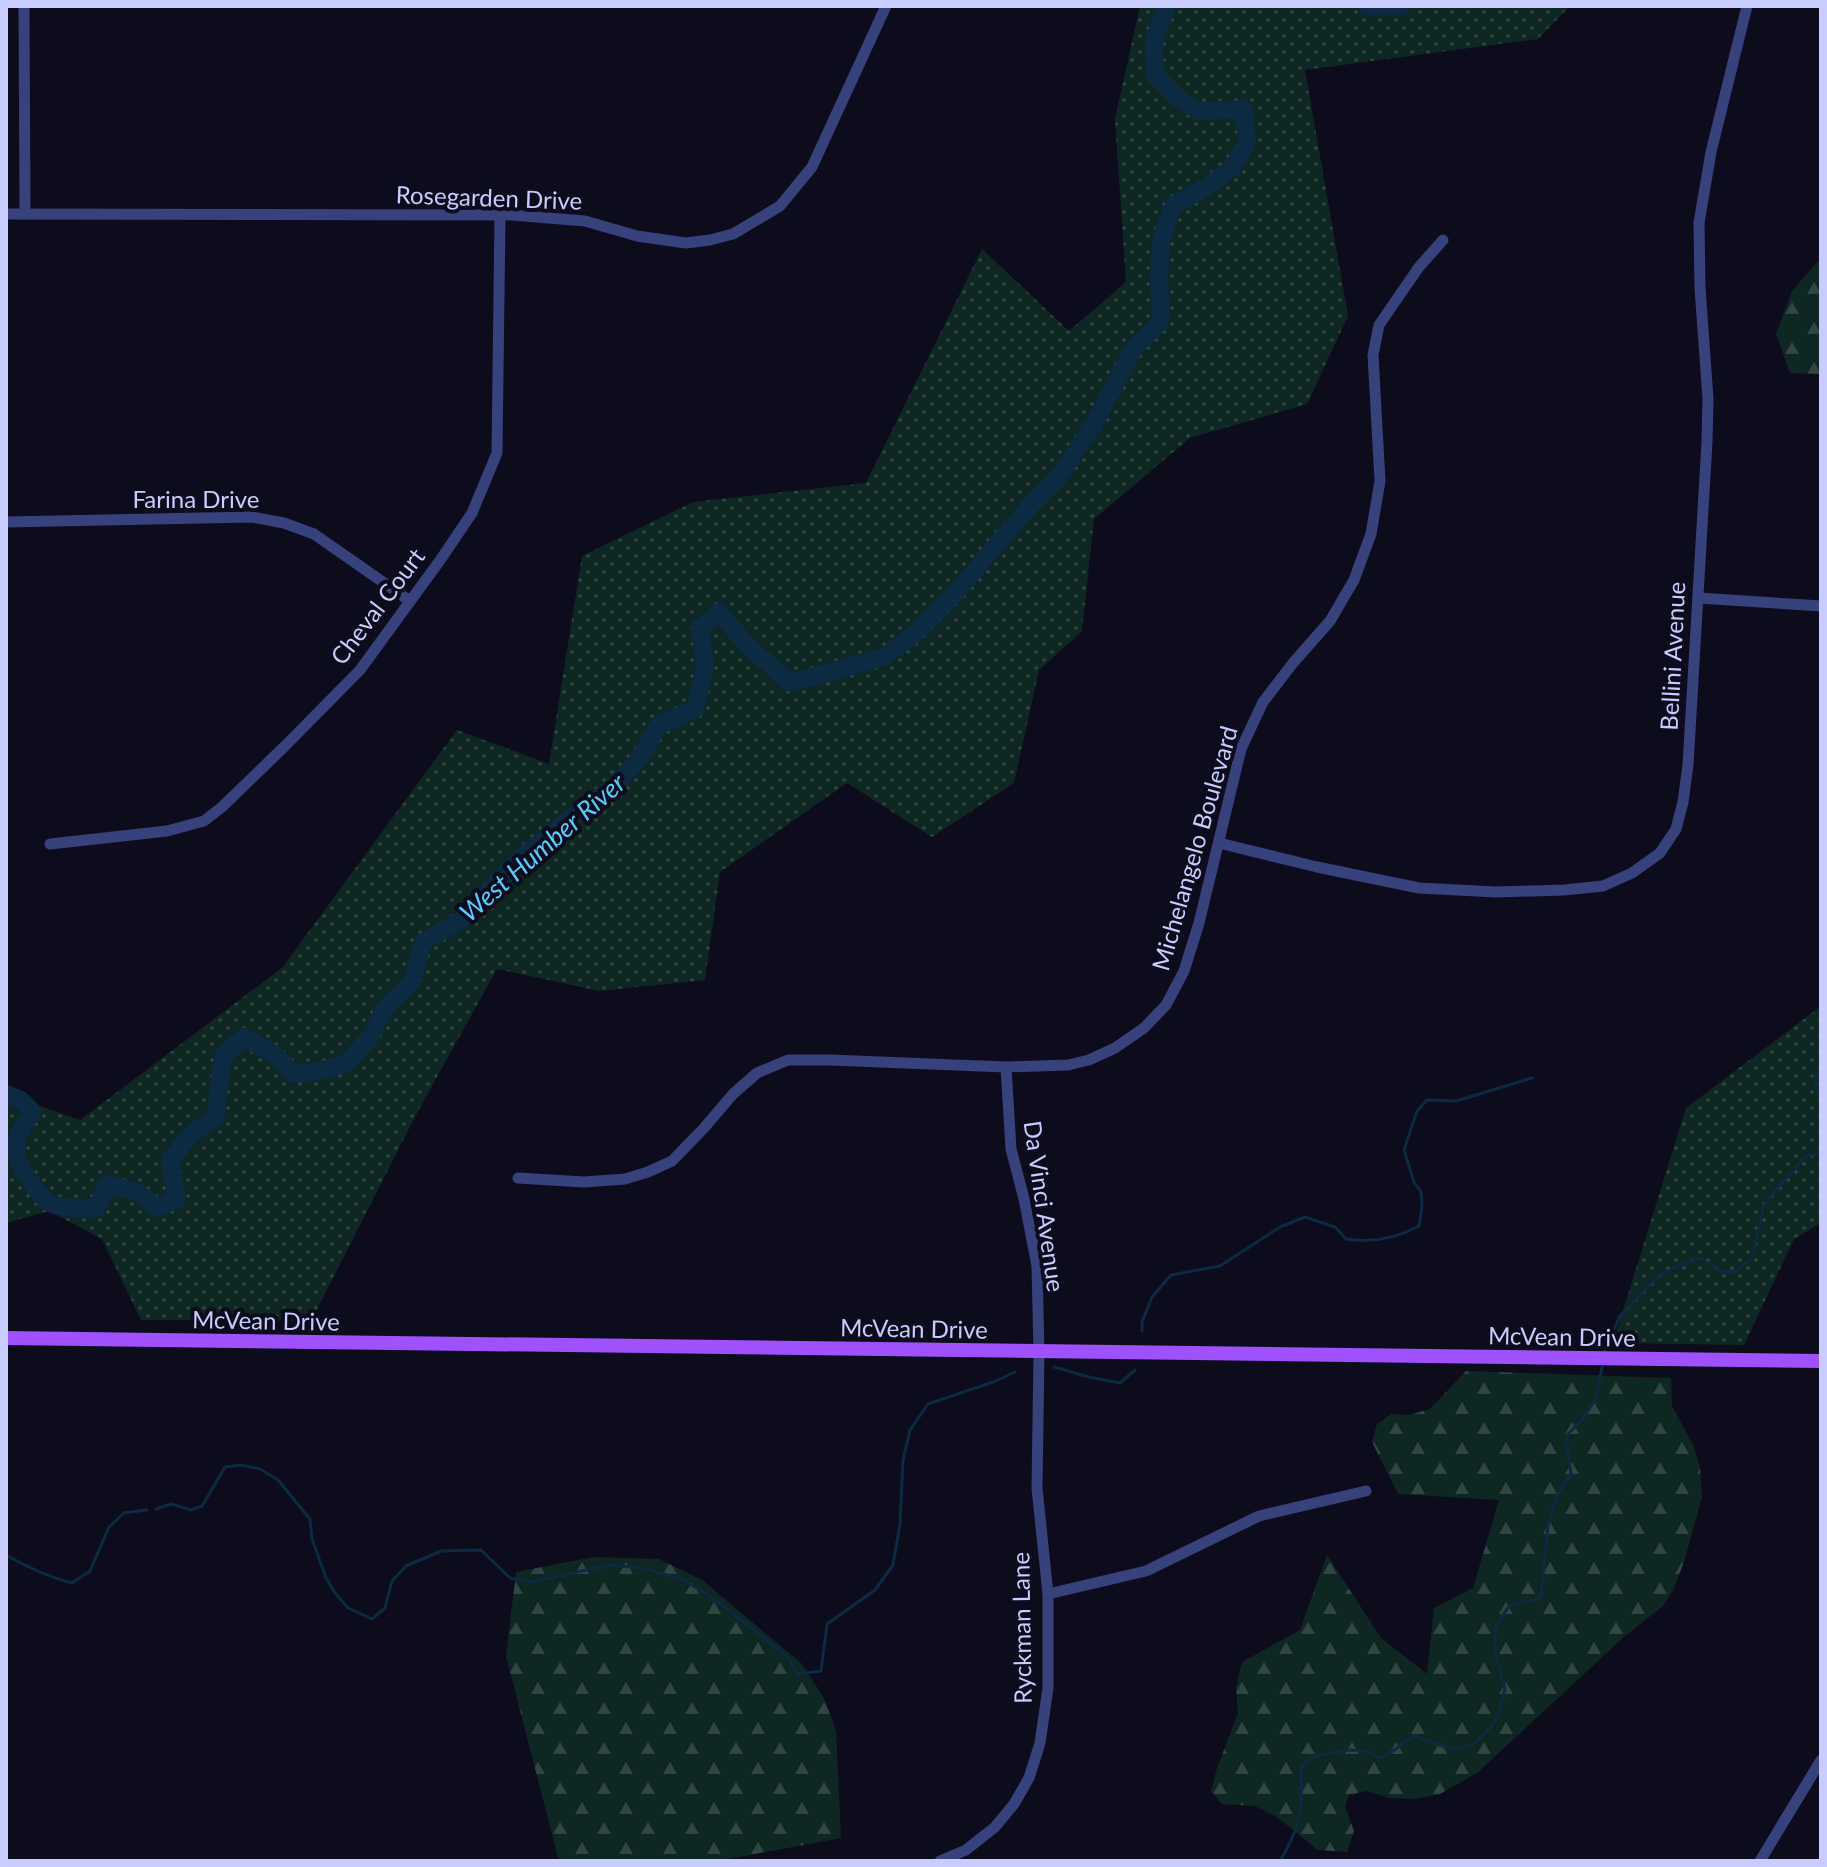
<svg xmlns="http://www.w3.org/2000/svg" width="1827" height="1867" font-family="Lato,sans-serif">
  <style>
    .grass { fill: url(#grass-dots) }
    .forest { fill: url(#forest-firs) }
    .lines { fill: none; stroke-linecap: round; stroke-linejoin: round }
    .stream { stroke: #0c2a41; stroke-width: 3 }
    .river { stroke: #0c2a41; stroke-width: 18 }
    .minor { stroke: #37417c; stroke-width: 11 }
    .major { stroke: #9e51fd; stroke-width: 14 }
    .labels { text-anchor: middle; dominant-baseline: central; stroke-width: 8; stroke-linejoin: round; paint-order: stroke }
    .street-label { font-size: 24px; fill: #c9ccfe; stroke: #0c0c1d }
    .water-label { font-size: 26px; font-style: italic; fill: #58cdfd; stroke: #0c0c1d }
  </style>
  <defs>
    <pattern id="grass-dots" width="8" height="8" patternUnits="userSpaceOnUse" patternTransform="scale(2)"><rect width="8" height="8" fill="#0f2722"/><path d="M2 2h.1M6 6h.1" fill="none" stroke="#314543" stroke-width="1.8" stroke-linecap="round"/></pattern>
    <pattern id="forest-firs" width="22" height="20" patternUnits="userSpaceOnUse" patternTransform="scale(2)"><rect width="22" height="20" fill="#0f2722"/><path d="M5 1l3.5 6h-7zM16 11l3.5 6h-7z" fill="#314543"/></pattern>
  </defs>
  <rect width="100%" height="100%" fill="#0c0c1d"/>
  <!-- grass -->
  <g class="grass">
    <polygon points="1140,6 1570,6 1538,39 1305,70 1348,316 1307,404 1190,438 1094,519 1082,631 1039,670 1014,783 932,837 847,783 720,872 705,980 599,991 497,969 418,1111 311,1321 141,1320 102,1239 49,1211 6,1223 6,1094 80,1120 282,968 457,730 549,764 582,556 693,502 866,483 982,249 1069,331 1126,282 1115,119"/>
    <polygon points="1821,1006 1821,1223 1794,1239 1744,1345 1613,1343 1686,1108"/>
  </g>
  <!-- forest -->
  <g class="forest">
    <polygon points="1821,258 1821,374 1790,373 1776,334 1792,291"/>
    <polygon points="1466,1371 1671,1378 1672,1406 1693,1445 1700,1467 1702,1497 1684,1562 1673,1590 1663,1606 1625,1636 1477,1773 1440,1794 1415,1799 1390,1798 1366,1791 1349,1795 1345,1806 1354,1831 1347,1852 1318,1850 1277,1817 1255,1806 1222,1804 1211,1791 1217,1768 1238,1713 1236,1688 1242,1662 1300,1630 1327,1555 1381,1638 1427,1674 1434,1608 1473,1588 1499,1500 1398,1494 1372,1442 1377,1424 1391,1414 1409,1415 1430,1409"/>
    <polygon points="594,1557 659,1559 702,1580 801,1663 824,1698 836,1731 841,1838 717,1861 559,1861 506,1656 516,1572"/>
  </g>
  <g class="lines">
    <!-- stream -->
    <g class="stream">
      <polyline points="1821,1072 1815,1076 1816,1089 1821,1094"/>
      <path d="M1142 1331V1322L1152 1297 1171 1275 1220 1266 1280 1227 1305 1217 1335 1227 1346 1239C1372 1243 1395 1239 1419 1226L1422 1206 1421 1192 1414 1182 1404 1150 1417 1111 1427 1100 1456 1101 1532 1078"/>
      <polyline points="1605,1350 1620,1316 1655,1279 1673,1268 1700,1258 1723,1272 1734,1272 1752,1259 1763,1209 1768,1199 1806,1156 1821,1153"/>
      <polyline points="1054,1367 1089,1377 1120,1383 1135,1370"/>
      <polyline points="156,1509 171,1504 191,1510 202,1506 225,1467 241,1465 260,1469 278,1480 310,1519 312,1539 326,1578 335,1593 348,1608 372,1619 385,1608 392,1581 406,1566 441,1551 481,1550 510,1578 531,1582 609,1565 641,1568"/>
      <path d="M6 1555C27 1567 48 1577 72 1583L90 1571 109 1527 124 1513 147 1510"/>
      <polyline points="647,1569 684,1580 717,1601 789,1658 797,1674 821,1671 827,1624 875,1590 893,1565 900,1524 903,1460 910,1430 928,1404 996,1381 1015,1372"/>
      <path d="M1280 1861C1301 1826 1303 1808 1301 1768L1311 1757 1349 1750 1365 1751 1380 1758 1389 1754 1413 1736 1452 1749 1473 1745 1492 1726 1498 1714 1505 1689 1494 1648 1497 1623 1510 1605 1541 1598 1548 1526 1556 1498 1571 1473 1566 1443 1569 1433 1583 1419 1596 1398 1602 1367"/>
    </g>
    <!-- river -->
    <g class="river">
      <polyline points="1367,6 1401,6"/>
      <path d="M6 1094 21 1100 33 1112C10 1141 11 1158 34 1186 38 1191 42 1198 47 1201 58 1210 83 1208 97 1208L107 1184 137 1192 158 1208 177 1199 170 1161 189 1136 215 1118 223 1056 244 1037 277 1056 293 1074 319 1071 345 1064 370 1038 384 1009 411 983 423 942 461 920 517 861 568 820 613 787 640 758 658 726 696 708 705 665 700 628 719 612 747 645 790 683 884 657 917 632 952 597 1027 509 1058 478 1095 422 1134 348 1161 321 1159 272 1162 236 1174 205 1207 187 1233 167 1247 142 1244 109 1198 111 1179 99 1155 75 1154 40 1167 6"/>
    </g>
    <!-- minor -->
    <g class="minor">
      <polyline points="24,6 25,214"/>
      <polyline points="6,214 512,215 585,221 637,236 686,243 710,240 733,234 780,206 812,167 886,6"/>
      <polyline points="6,522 252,517 284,523 314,534 410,601"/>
      <polyline points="1698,598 1821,606"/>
      <polyline points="1219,843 1317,867 1419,888 1496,892 1564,890 1603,886 1632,873 1660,853 1676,829 1683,802 1688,765 1707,442 1708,399 1700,288 1699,223 1711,152 1747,6"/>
      <polyline points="50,844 167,831 204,821 222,807 285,746 360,670 441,559 472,513 497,453 500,215"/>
      <polyline points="518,1178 584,1182 625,1179 648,1172 672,1161 704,1128 733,1094 757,1073 788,1060 830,1060 1006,1067 1068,1065 1089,1060 1115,1048 1144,1028 1166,1005 1184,971 1199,923 1241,749 1263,702 1293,663 1330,621 1354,580 1371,534 1380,481 1373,355 1379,325 1419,267 1443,240"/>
      <polyline points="1048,1594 1146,1571 1259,1516 1366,1491"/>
      <polyline points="940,1861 966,1850 995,1827 1014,1804 1029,1778 1040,1743 1048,1688 1048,1594 1037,1488 1039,1352 1037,1266 1024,1199 1011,1149 1006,1067"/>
      <polyline points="1760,1861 1821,1760"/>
    </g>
    <!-- major -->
    <polyline class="major" points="6,1338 1821,1361"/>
  </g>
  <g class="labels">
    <!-- street labels -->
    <g class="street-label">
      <text transform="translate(489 197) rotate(2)">Rosegarden Drive</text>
      <text x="196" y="498">Farina Drive</text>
      <text transform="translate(377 606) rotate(-53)">Cheval Court</text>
      <text transform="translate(1672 656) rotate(-87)">Bellini Avenue</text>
      <text transform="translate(1194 848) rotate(-74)">Michelangelo Boulevard</text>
      <text transform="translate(1045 1206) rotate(82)">Da Vinci Avenue</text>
      <text transform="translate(266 1320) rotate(1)">McVean Drive</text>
      <text transform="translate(914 1328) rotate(1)">McVean Drive</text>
      <text transform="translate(1562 1336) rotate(1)">McVean Drive</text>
      <text transform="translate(1021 1628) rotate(-91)">Ryckman Lane</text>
    </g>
    <!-- water labels -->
    <g class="water-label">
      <text transform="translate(542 847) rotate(-41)">West Humber River</text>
    </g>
  </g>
  <!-- border -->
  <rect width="1827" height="1867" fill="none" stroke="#c9ccfe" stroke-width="16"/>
</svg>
